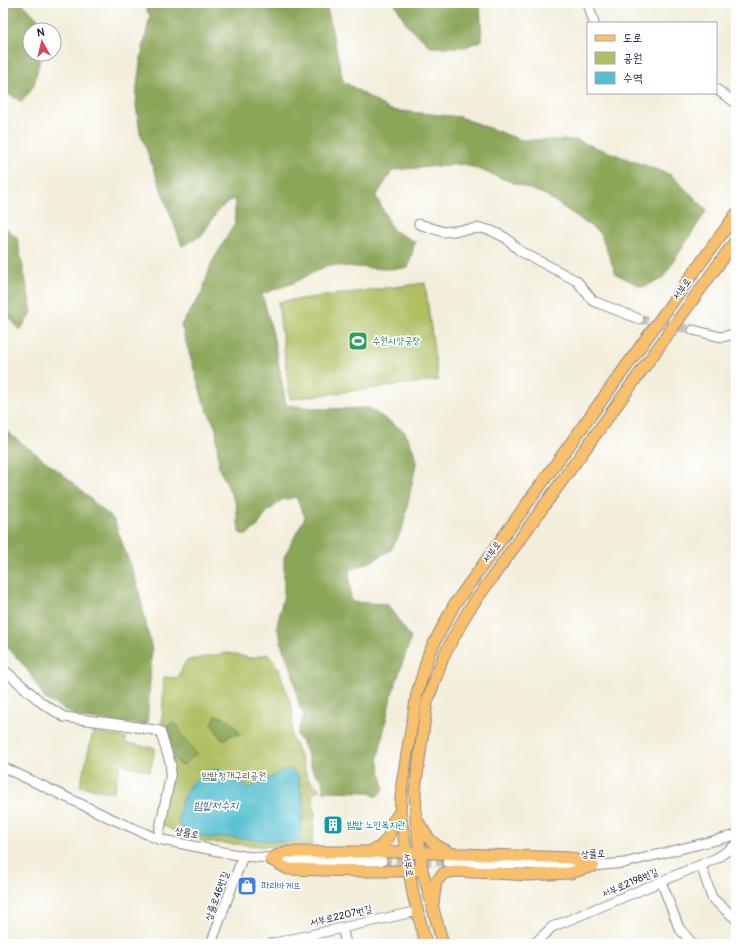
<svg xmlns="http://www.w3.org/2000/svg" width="739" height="947" font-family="Pangolin,'Poor Story',sans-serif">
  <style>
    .green { fill: #afbf62; stroke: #68704e }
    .forest { fill: #8ba658; stroke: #56644a }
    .water { fill: #55bfd0; stroke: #3c7086 }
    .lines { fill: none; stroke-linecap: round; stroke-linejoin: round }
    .minor-tunnel { stroke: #c9c5bb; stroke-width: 9; stroke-dasharray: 9 4.5; stroke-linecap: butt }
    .minor-casing { stroke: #8a888b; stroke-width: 11 }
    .major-casing { stroke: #8a888b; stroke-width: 13 }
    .minor { stroke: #fff; stroke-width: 9 }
    .major { stroke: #f8bf6c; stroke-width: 11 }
    .labels { text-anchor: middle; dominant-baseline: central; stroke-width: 3.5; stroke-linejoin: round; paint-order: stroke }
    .street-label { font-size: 10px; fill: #22223b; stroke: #fff }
    .leisure-label { font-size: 10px; fill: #27864d; stroke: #fff; text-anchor: start }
    .park-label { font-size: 10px; fill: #535949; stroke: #fff }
    .culture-label { font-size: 10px; fill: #0d838f; stroke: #fff; text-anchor: start }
    .shop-label { font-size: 10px; fill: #366cbe; stroke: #fff; text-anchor: start }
    .water-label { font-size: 11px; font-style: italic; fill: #366177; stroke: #fff }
  </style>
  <rect width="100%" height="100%" fill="#fff"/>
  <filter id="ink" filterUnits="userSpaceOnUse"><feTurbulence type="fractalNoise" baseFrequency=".025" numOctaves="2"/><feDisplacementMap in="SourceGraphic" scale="8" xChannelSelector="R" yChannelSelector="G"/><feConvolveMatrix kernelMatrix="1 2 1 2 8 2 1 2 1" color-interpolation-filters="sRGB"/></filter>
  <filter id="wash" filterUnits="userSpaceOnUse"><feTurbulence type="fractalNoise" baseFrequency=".012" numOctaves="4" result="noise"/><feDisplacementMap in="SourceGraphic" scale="16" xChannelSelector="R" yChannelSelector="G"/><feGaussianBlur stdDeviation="0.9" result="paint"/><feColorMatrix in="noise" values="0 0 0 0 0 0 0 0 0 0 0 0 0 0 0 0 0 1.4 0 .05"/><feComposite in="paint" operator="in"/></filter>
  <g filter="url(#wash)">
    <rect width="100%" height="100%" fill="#f3eedb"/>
    <!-- green -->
    <g class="green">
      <polygon points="425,283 438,380 290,399 278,302"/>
      <polygon points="228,653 251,658 268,654 279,669 293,712 291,737 300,755 308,779 320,789 312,795 315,814 312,846 274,847 206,842 178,833 157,822 165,793 168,761 162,723 164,677 177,678 186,661 204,657"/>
      <polygon points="93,732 127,738 125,743 155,748 150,771 121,764 113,793 80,786"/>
    </g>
    <!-- forest -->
    <g class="forest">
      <polygon points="3,3 22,3 41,22 41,30 30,30 30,54 41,54 34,85 22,102 3,91"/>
      <polygon points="143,3 326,3 343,81 390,110 460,117 521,140 576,140 671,175 707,210 662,279 642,287 616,274 600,233 546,195 464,164 393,170 376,196 393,230 415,242 408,268 386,269 328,265 293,283 262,294 273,334 286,405 323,409 369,408 405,432 417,459 403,527 391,550 366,564 349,570 351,602 387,604 411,638 391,697 378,758 384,789 376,797 369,792 323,791 322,779 313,772 306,749 297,735 304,715 299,705 292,670 283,649 277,626 284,594 284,557 305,517 296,497 282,500 267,512 257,527 245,536 239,532 236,504 219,468 216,429 203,400 181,325 202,293 211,264 235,223 235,198 219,209 202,235 182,246 140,132 136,105 137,86 140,63 150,16"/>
      <polygon points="394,3 480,3 482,40 465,47 431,47 408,26"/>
      <polygon points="3,225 17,238 32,312 20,330 3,310"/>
      <polygon points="3,429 65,476 114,520 137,584 152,650 147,725 80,718 45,699 27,669 3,642"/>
      <polygon points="216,715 229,720 241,735 234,734 222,740 212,724"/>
      <path d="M173 723 179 727 182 736 196 754 184 765 178 764C171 754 165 738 167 726Z"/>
    </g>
    <!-- water -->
    <polygon class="water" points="220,769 249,788 274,776 285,769 294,771 298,777 304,807 299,841 280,842 229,837 209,838 183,830 178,821 182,800 190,785 206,771"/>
  </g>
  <g filter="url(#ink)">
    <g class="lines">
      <!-- minor-tunnel -->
      <g class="minor-tunnel">
        <polyline points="639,319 693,330"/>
        <polyline points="382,861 447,862"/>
      </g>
      <defs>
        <g id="minor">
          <polyline points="588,3 594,23"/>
          <polyline points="716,89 736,103"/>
          <polyline points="419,224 444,232 481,228 492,231 506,238 520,251 577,281 593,301 639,319"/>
          <polyline points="693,330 721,337 736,334"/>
          <polyline points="3,669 42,703 64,717 125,725 160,731 171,765 170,778 158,839"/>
          <polyline points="3,767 110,818 158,839 243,856 307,861 382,861"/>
          <polyline points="447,862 593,866 624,863 736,835"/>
          <polyline points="701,865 712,898 736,919"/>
          <polyline points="661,881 679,928 693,944"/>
          <polyline points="342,927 346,944"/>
          <polyline points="211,944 243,856"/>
          <polyline points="270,944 418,911"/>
          <polyline points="534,944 552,927 717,858 736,845"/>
        </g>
        <g id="major">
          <path d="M419 823C427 837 431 844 447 851"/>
          <polyline points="371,851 380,847 389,837 392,823 400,812"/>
          <polyline points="270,859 286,852 406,852 570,858 593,866"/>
          <polyline points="270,859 288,869 358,871 409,871 417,870"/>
          <polyline points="433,903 436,882 444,873 456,871 528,875 570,873 593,866"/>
          <polyline points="426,944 413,894 400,812 402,784 417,694 429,653 454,605 736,214"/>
          <polyline points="443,944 422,869 416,819 415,790 427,702 444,655 468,611 736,240"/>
        </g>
      </defs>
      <!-- minor casing -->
      <use href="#minor" class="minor-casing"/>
      <!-- major casing -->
      <use href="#major" class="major-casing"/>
      <!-- minor -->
      <use href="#minor" class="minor"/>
      <!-- major -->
      <use href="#major" class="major"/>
    </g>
  </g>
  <!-- icons -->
  <defs>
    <symbol id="stadium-square" viewBox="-11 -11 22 22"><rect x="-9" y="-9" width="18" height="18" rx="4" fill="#2e9e5b" stroke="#fff"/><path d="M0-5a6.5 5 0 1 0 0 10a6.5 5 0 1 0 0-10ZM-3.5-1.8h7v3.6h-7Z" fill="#fff"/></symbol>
    <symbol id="building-square" viewBox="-11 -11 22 22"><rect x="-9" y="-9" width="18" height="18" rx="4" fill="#0f9aa8" stroke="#fff"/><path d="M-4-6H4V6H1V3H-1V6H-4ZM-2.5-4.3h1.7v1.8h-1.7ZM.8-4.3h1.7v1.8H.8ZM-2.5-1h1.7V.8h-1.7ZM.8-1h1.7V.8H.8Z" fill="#fff"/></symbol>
    <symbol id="shop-square" viewBox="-11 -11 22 22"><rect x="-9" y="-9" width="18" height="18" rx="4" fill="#3f7fe0" stroke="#fff"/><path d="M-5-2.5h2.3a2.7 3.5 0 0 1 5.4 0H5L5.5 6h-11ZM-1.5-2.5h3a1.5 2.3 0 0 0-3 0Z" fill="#fff"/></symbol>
  </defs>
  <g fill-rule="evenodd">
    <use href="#stadium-square" x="347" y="330" width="22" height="22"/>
    <use href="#building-square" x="322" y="814" width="22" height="22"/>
    <use href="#shop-square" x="236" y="875" width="22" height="22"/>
  </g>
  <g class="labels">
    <!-- street labels -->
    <g class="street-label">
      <text transform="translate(682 289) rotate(-54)">서부로</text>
      <text transform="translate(492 552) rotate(-54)">서부로</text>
      <text transform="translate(187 833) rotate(12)">상률로</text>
      <text transform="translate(593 854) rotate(-2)">상률로</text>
      <text transform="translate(408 865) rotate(81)">서부로</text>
      <text transform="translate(630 883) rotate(-23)">서부로2198번길</text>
      <text transform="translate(217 896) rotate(-70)">상률로46번길</text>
      <text transform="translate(341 916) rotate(-13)">서부로2207번길</text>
    </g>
    <!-- leisure labels -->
    <g class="leisure-label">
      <text x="372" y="341">수원시양궁장</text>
    </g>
    <!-- park labels -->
    <g class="park-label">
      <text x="234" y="776">밤밭청개구리공원</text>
    </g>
    <!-- culture labels -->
    <g class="culture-label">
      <text x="347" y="825">밤밭 노인복지관</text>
    </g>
    <!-- shop labels -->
    <g class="shop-label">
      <text x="261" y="886">파리바게뜨</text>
    </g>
    <!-- water labels -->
    <g class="water-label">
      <text x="216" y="805">밤밭저수지</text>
    </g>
  </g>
  <!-- margin -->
  <rect width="739" height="947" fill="none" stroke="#fff" stroke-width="16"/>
  <!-- legend -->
  <rect x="587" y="22" width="130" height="72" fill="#ffffff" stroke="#a7a7b1"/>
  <rect x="595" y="35" width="20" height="6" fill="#f8bf6c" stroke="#a7a7b1"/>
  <text x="623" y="42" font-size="12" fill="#22223b">도로</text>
  <rect x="595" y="52" width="20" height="12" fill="#afbf62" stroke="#a7a7b1"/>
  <text x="623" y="62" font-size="12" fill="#22223b">공원</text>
  <rect x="595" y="72" width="20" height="12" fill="#55bfd0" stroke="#a7a7b1"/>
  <text x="623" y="82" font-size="12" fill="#22223b">수역</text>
  <!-- north arrow -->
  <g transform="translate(42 42) rotate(352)"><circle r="19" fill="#ffffff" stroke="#a7a7b1"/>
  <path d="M0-3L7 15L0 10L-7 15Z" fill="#d1495b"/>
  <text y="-6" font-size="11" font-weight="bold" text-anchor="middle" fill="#22223b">N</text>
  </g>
</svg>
